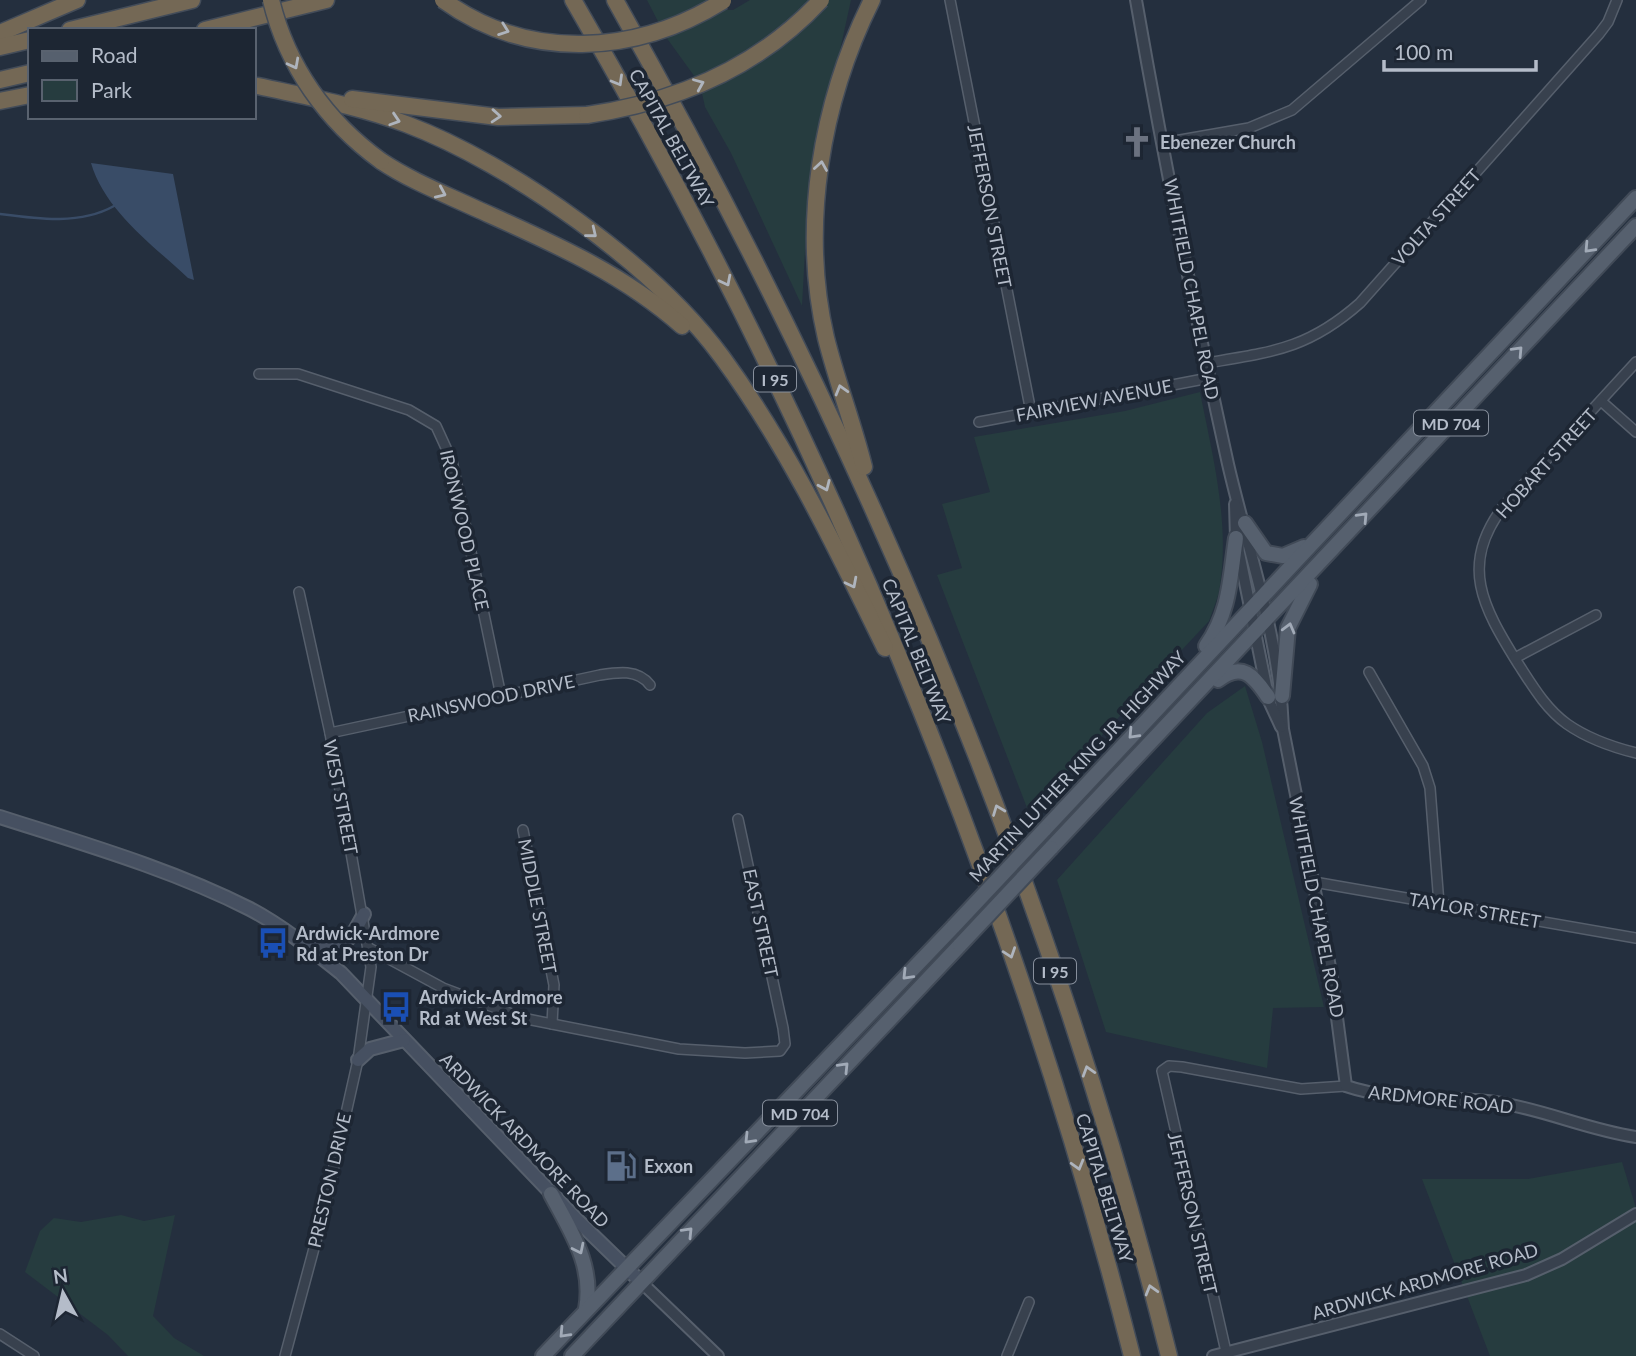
<svg xmlns="http://www.w3.org/2000/svg" width="1636" height="1356" font-family="Lato,sans-serif">
  <style>
    .green { fill: #263c3f }
    .water { fill: #394c67 }
    .lines { fill: none; stroke-linecap: round; stroke-linejoin: round }
    .stream { stroke: #394c67; stroke-width: 2.5 }
    .minor-casing { stroke: #565f6c; stroke-width: 12 }
    .tertiary-casing { stroke: #565f6c; stroke-width: 14 }
    .secondary-casing { stroke: #565f6c; stroke-width: 16 }
    .primary-casing { stroke: #414a57; stroke-width: 18 }
    .motorway-casing { stroke: #434c59; stroke-width: 19 }
    .minor { stroke: #38414e; stroke-width: 9 }
    .tertiary { stroke: #38414e; stroke-width: 10 }
    .secondary { stroke: #465061; stroke-width: 12 }
    .primary { stroke: #56606e; stroke-width: 14 }
    .motorway { stroke: #746855; stroke-width: 16 }
    .primary-bridge-casing { stroke: #414a57; stroke-width: 18; stroke-linecap: butt }
    .motorway-bridge-casing { stroke: #434c59; stroke-width: 19; stroke-linecap: butt }
    .primary-bridge { stroke: #56606e; stroke-width: 14 }
    .motorway-bridge { stroke: #746855; stroke-width: 16 }
    .oneway { stroke: #aeb4bd }
    .oneway2 { stroke: #a1aab7 }
    .labels { text-anchor: middle; dominant-baseline: central; stroke-width: 7; stroke-linejoin: round; paint-order: stroke }
    .shield { fill: #1d2633; stroke: #878f9c; stroke-width: 2 }
    .shield-label { font-size: 16px; font-weight: bold; fill: #b4bcc9 }
    .street-label { font-size: 18px; fill: #b4bcc9; stroke: #1d2633 }
    .poi-label { font-size: 18px; font-weight: bold; fill: #b4bcc9; stroke: #1d2633; text-anchor: start }
  </style>
  <rect width="100%" height="100%" fill="#242f3e"/>
  <!-- green -->
  <g class="green">
    <polygon points="647,0 716,0 725,10 733,10 750,0 851,0 808,196 802,306 731,153 705,107 700,84 666,37"/>
    <path d="M1200 392C1212 453 1230 522 1220 585 1219 597 1213 609 1209 621L1029 813 937 575 962 568 942 504 990 492 974 437 1125 411Z"/>
    <polygon points="1245,686 1262,742 1324,1007 1273,1008 1267,1068 1106,1032 1057,880 1207,713"/>
    <polygon points="1622,1162 1636,1208 1636,1356 1490,1356 1422,1179 1528,1179"/>
    <polygon points="121,1215 144,1221 175,1215 153,1316 174,1338 204,1356 128,1356 108,1335 25,1272 40,1231 54,1218 81,1222"/>
  </g>
  <!-- water -->
  <path class="water" d="M91 163 173 174 194 280 188 278C153 245 105 211 91 163Z"/>
  <g class="lines">
    <!-- stream -->
    <path class="stream" d="M0 214C38 219 80 225 114 206"/>
    <defs>
      <g id="minor">
        <polyline points="950,0 1031,412"/>
        <polyline points="1163,143 1249,128 1292,110 1421,0"/>
        <path d="M1636 362 1503 507C1459 565 1483 607 1517 662 1532 685 1545 708 1567 724 1587 738 1612 747 1636 753"/>
        <path d="M1207 363C1272 352 1308 349 1360 303L1599 34 1608 22 1617 0"/>
        <polyline points="259,374 298,374 409,410 436,426 452,461 501,696"/>
        <polyline points="1601,401 1636,432"/>
        <polyline points="979,422 1209,378"/>
        <polyline points="1515,658 1596,615"/>
        <polyline points="1369,672 1423,766 1430,788 1439,904"/>
        <path d="M330 733 600 675C618 672 638 669 650 685"/>
        <polyline points="523,830 554,985 552,1024"/>
        <polyline points="1314,882 1636,938"/>
        <polyline points="369,948 443,988 522,1018 679,1049 745,1053 780,1051 785,1044 783,1028 738,819"/>
        <polyline points="0,1334 34,1356"/>
        <polyline points="285,1356 323,1215 358,1060 371,967 330,733 299,592"/>
        <polyline points="1007,1356 1029,1302"/>
        <polyline points="1227,1356 1162,1071 1169,1066 1182,1067 1301,1089 1346,1086"/>
      </g>
      <g id="tertiary">
        <path d="M1136 0C1163 155 1194 310 1228 464 1248 551 1280 639 1283 729L1331 972 1346 1086C1396 1103 1445 1095 1495 1102 1543 1109 1588 1130 1636 1137"/>
        <polyline points="1235,504 1236,538 1269,701 1281,727"/>
        <polyline points="641,1282 718,1356"/>
        <polyline points="1213,1356 1526,1275 1562,1259 1636,1214"/>
      </g>
      <g id="secondary">
        <path d="M0 817C84 844 171 869 250 909 282 926 312 950 341 973L575 1218 641 1282"/>
        <path d="M310 948C346 947 347 946 364 914"/>
        <polyline points="358,1060 370,1049 404,1040"/>
      </g>
      <g id="primary">
        <polyline points="1245,523 1266,553 1283,556 1304,547"/>
        <path d="M1206 646C1230 612 1230 578 1236 538"/>
        <path d="M1218 680C1242 661 1254 676 1268 697"/>
        <polyline points="1282,696 1288,628 1310,584"/>
        <polyline points="1044,830 1636,198"/>
        <polyline points="1051,848 1636,226"/>
        <path d="M551 1194C571 1232 594 1265 586 1309"/>
        <polyline points="543,1356 954,926"/>
        <polyline points="572,1356 960,945"/>
      </g>
      <g id="motorway">
        <path d="M573 0C820 423 1011 881 1132 1356"/>
        <path d="M615 0C856 427 1050 879 1169 1356"/>
        <polyline points="70,30 192,0"/>
        <polyline points="205,30 326,0"/>
        <polyline points="0,33 77,0"/>
        <polyline points="0,47 30,40"/>
        <polyline points="0,80 30,73"/>
        <path d="M258 86C308 97 359 106 406 124 512 164 655 266 722 357 788 447 836 548 885 648"/>
        <polyline points="352,99 498,117 587,115"/>
        <polyline points="0,101 30,95"/>
        <path d="M381 161C411 181 445 194 477 209 550 242 621 272 682 326"/>
        <path d="M864 467C853 423 837 382 826 338 800 226 821 102 872 0"/>
      </g>
    </defs>
    <!-- minor casing -->
    <use href="#minor" class="minor-casing"/>
    <!-- tertiary casing -->
    <use href="#tertiary" class="tertiary-casing"/>
    <!-- secondary casing -->
    <use href="#secondary" class="secondary-casing"/>
    <!-- primary casing -->
    <use href="#primary" class="primary-casing"/>
    <!-- motorway casing -->
    <use href="#motorway" class="motorway-casing"/>
    <!-- minor -->
    <use href="#minor" class="minor"/>
    <!-- tertiary -->
    <use href="#tertiary" class="tertiary"/>
    <!-- secondary -->
    <use href="#secondary" class="secondary"/>
    <!-- primary -->
    <use href="#primary" class="primary"/>
    <!-- motorway -->
    <use href="#motorway" class="motorway"/>
    <defs>
      <g id="primary-bridge">
        <polyline points="954,926 1044,830"/>
        <polyline points="960,945 1051,848"/>
      </g>
      <g id="motorway-bridge">
        <path d="M271 0C287 66 326 121 381 161"/>
        <path d="M443 0C529 62 636 55 723 1"/>
        <path d="M587 115C676 102 759 67 821 0"/>
      </g>
    </defs>
    <!-- primary-bridge casing -->
    <use href="#primary-bridge" class="primary-bridge-casing"/>
    <!-- motorway-bridge casing -->
    <use href="#motorway-bridge" class="motorway-bridge-casing"/>
    <!-- primary-bridge -->
    <use href="#primary-bridge" class="primary-bridge"/>
    <!-- motorway-bridge -->
    <use href="#motorway-bridge" class="motorway-bridge"/>
  </g>
  <!-- one-way arrows -->
  <defs><path id="oneway-chevron" d="M-2-3.5L2.5 0L-2 3.5" fill="none" stroke-width="1.6" stroke-linecap="round" stroke-linejoin="round" transform="scale(1.75)"/></defs>
  <g class="oneway">
    <use href="#oneway-chevron" transform="translate(504 30) rotate(20)"/>
    <use href="#oneway-chevron" transform="translate(294 64) rotate(62)"/>
    <use href="#oneway-chevron" transform="translate(618 81) rotate(60)"/>
    <use href="#oneway-chevron" transform="translate(699 84) rotate(-23)"/>
    <use href="#oneway-chevron" transform="translate(496 116) rotate(4)"/>
    <use href="#oneway-chevron" transform="translate(395 120) rotate(18)"/>
    <use href="#oneway-chevron" transform="translate(821 166) rotate(-81)"/>
    <use href="#oneway-chevron" transform="translate(441 193) rotate(24)"/>
    <use href="#oneway-chevron" transform="translate(592 233) rotate(39)"/>
    <use href="#oneway-chevron" transform="translate(726 281) rotate(63)"/>
    <use href="#oneway-chevron" transform="translate(841 390) rotate(-106)"/>
    <use href="#oneway-chevron" transform="translate(825 486) rotate(66)"/>
    <use href="#oneway-chevron" transform="translate(852 583) rotate(63)"/>
    <use href="#oneway-chevron" transform="translate(998 810) rotate(-111)"/>
    <use href="#oneway-chevron" transform="translate(1010 953) rotate(71)"/>
    <use href="#oneway-chevron" transform="translate(1088 1071) rotate(-107)"/>
    <use href="#oneway-chevron" transform="translate(1078 1165) rotate(74)"/>
    <use href="#oneway-chevron" transform="translate(1151 1290) rotate(-106)"/>
  </g>
  <g class="oneway2">
    <use href="#oneway-chevron" transform="translate(1589 248) rotate(133)"/>
    <use href="#oneway-chevron" transform="translate(1518 351) rotate(-47)"/>
    <use href="#oneway-chevron" transform="translate(1363 517) rotate(-47)"/>
    <use href="#oneway-chevron" transform="translate(1289 628) rotate(-75)"/>
    <use href="#oneway-chevron" transform="translate(1133 734) rotate(133)"/>
    <use href="#oneway-chevron" transform="translate(907 975) rotate(134)"/>
    <use href="#oneway-chevron" transform="translate(844 1067) rotate(-46)"/>
    <use href="#oneway-chevron" transform="translate(749 1139) rotate(134)"/>
    <use href="#oneway-chevron" transform="translate(688 1232) rotate(-46)"/>
    <use href="#oneway-chevron" transform="translate(579 1249) rotate(64)"/>
    <use href="#oneway-chevron" transform="translate(564 1333) rotate(133)"/>
  </g>
  <!-- icons -->
  <defs>
    <symbol id="church-bare" viewBox="-9 -9 18 18"><path d="M-1.2-6h2.4v3.5h3.3v2.4h-3.3V6h-2.4V-.1h-3.3v-2.4h3.3Z" fill="#6b7280" stroke="#1d2633" stroke-width="2.5" paint-order="stroke"/></symbol>
    <symbol id="bus-bare" viewBox="-9 -9 18 18"><path d="M-5-6H5V4H4V6H2V4H-2V6H-4V4H-5ZM-3.5-4V0h7V-4ZM-3.5 1.2v1.5H-2V1.2ZM2 1.2v1.5H3.5V1.2Z" fill="#1a4fb4" stroke="#1d2633" stroke-width="2.5" paint-order="stroke"/></symbol>
    <symbol id="fuel-bare" viewBox="-9 -9 18 18"><path d="M-5.5-6h7V0h2V4h1.3V-2.5L3-4.5l.8-.8L6-3V5H2.5V1h-1V6h-7ZM-4.2-4.7v3.2H.2V-4.7Z" fill="#5c6f8a" stroke="#1d2633" stroke-width="2.5" paint-order="stroke"/></symbol>
  </defs>
  <g fill-rule="evenodd">
    <use href="#church-bare" x="1115" y="120" width="44" height="44"/>
    <use href="#bus-bare" x="251" y="921" width="44" height="44"/>
    <use href="#bus-bare" x="374" y="985" width="44" height="44"/>
    <use href="#fuel-bare" x="599" y="1144" width="44" height="44"/>
  </g>
  <g class="labels">
    <!-- shield labels -->
    <g class="shield">
      <rect x="754" y="366.5" width="42" height="25" rx="5"/>
      <rect x="1414" y="410.5" width="74" height="25" rx="5"/>
      <rect x="1034" y="958.5" width="42" height="25" rx="5"/>
      <rect x="763" y="1100.5" width="74" height="25" rx="5"/>
    </g>
    <g class="shield-label">
      <text x="775" y="379">I 95</text>
      <text x="1451" y="423">MD 704</text>
      <text x="1055" y="971">I 95</text>
      <text x="800" y="1113">MD 704</text>
    </g>
    <!-- street labels -->
    <g class="street-label">
      <text transform="translate(672 138) rotate(61)">CAPITAL BELTWAY</text>
      <text transform="translate(990 206) rotate(79)">JEFFERSON STREET</text>
      <text transform="translate(1436 217) rotate(-48)">VOLTA STREET</text>
      <text transform="translate(1192 289) rotate(79)">WHITFIELD CHAPEL ROAD</text>
      <text transform="translate(1094 400) rotate(-11)">FAIRVIEW AVENUE</text>
      <text transform="translate(1546 463) rotate(-48)">HOBART STREET</text>
      <text transform="translate(465 530) rotate(77)">IRONWOOD PLACE</text>
      <text transform="translate(917 651) rotate(68)">CAPITAL BELTWAY</text>
      <text transform="translate(491 698) rotate(-12)">RAINSWOOD DRIVE</text>
      <text transform="translate(1077 766) rotate(-47)">MARTIN LUTHER KING JR. HIGHWAY</text>
      <text transform="translate(341 797) rotate(79)">WEST STREET</text>
      <text transform="translate(538 906) rotate(79)">MIDDLE STREET</text>
      <text transform="translate(1317 907) rotate(79)">WHITFIELD CHAPEL ROAD</text>
      <text transform="translate(1475 910) rotate(10)">TAYLOR STREET</text>
      <text transform="translate(761 923) rotate(78)">EAST STREET</text>
      <text transform="translate(1441 1099) rotate(6)">ARDMORE ROAD</text>
      <text transform="translate(525 1140) rotate(46)">ARDWICK ARDMORE ROAD</text>
      <text transform="translate(329 1180) rotate(-77)">PRESTON DRIVE</text>
      <text transform="translate(1105 1188) rotate(73)">CAPITAL BELTWAY</text>
      <text transform="translate(1193 1213) rotate(77)">JEFFERSON STREET</text>
      <text transform="translate(1425 1281) rotate(-16)">ARDWICK ARDMORE ROAD</text>
    </g>
    <!-- poi labels -->
    <g class="poi-label">
      <text x="1160" y="142">Ebenezer Church</text>
      <text x="296" y="933">Ardwick-Ardmore<tspan x="296" dy="21">Rd at Preston Dr</tspan></text>
      <text x="419" y="997">Ardwick-Ardmore<tspan x="419" dy="21">Rd at West St</tspan></text>
      <text x="644" y="1166">Exxon</text>
    </g>
  </g>
  <!-- legend -->
  <rect x="28" y="28" width="228" height="91" fill="#1d2633" stroke="#59626f" stroke-width="2"/>
  <rect x="42" y="51" width="35" height="10" fill="#56606e" stroke="#59626f" stroke-width="2"/>
  <text x="91" y="63" font-size="21" fill="#b4bcc9">Road</text>
  <rect x="42" y="80" width="35" height="21" fill="#263c3f" stroke="#59626f" stroke-width="2"/>
  <text x="91" y="98" font-size="21" fill="#b4bcc9">Park</text>
  <!-- north arrow -->
  <g transform="translate(63 1293) rotate(352)" stroke="#1d2633" stroke-width="5" paint-order="stroke">
  <path d="M0-5L12 26L0 18L-12 26Z" fill="#b4bcc9"/>
  <text y="-10" font-size="19" font-weight="bold" text-anchor="middle" fill="#b4bcc9">N</text>
  </g>
  <!-- scale -->
  <path d="M1384 60v10h152v-10" fill="none" stroke="#b4bcc9" stroke-width="3.5"/>
  <text x="1394" y="60" font-size="21" fill="#b4bcc9" stroke="#1d2633" stroke-width="5" paint-order="stroke">100 m</text>
</svg>
